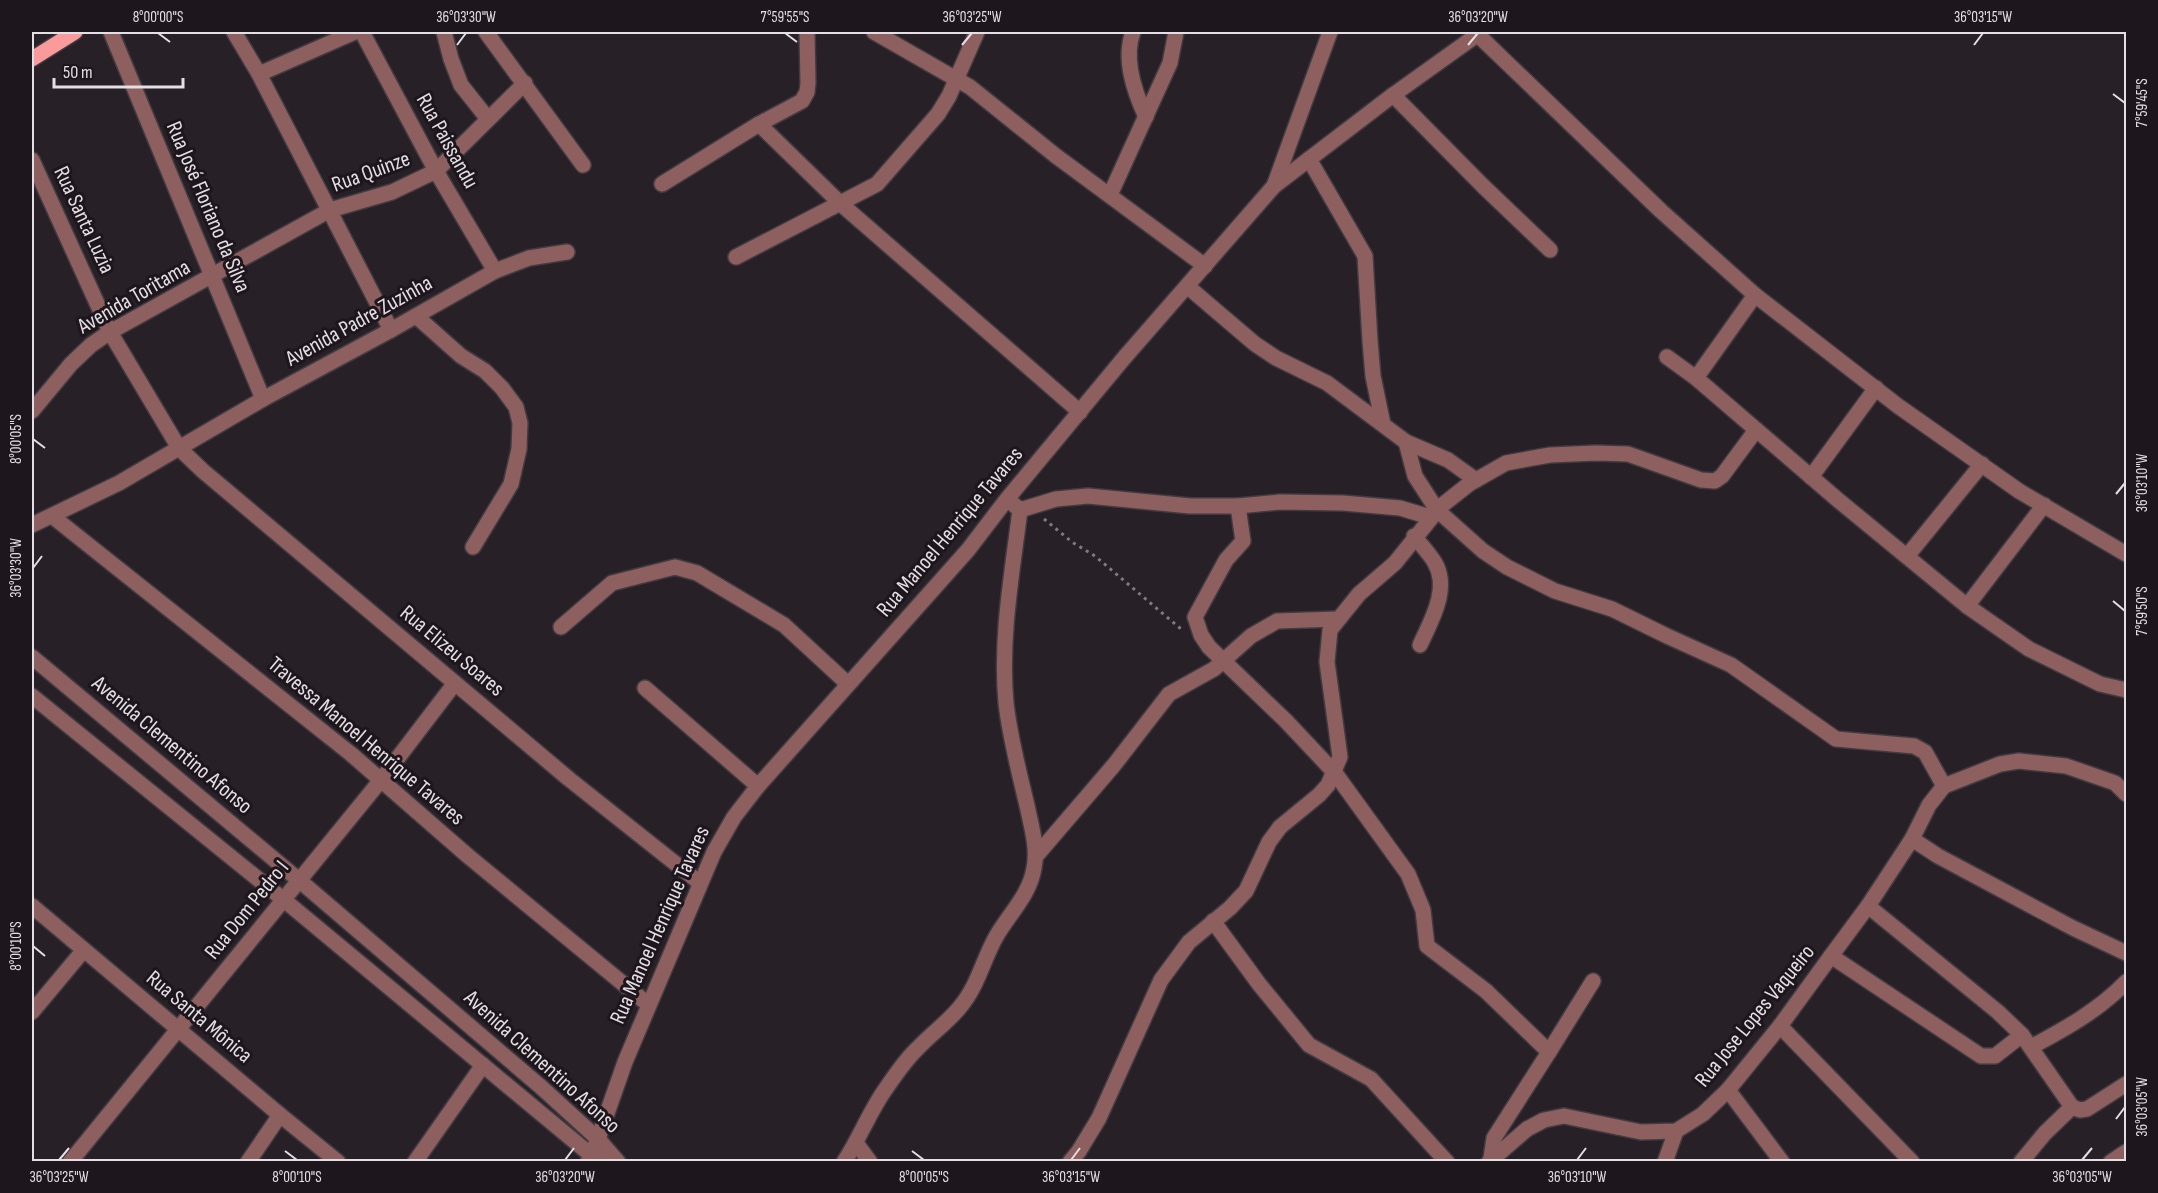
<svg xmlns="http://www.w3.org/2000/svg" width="2158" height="1193" font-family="'Sofia Sans Condensed',sans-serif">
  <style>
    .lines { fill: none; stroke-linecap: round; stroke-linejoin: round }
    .minor-casing { stroke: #413b41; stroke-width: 18 }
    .major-casing { stroke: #413b41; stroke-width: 18 }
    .path { stroke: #817b81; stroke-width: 3; stroke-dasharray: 3 4.5; stroke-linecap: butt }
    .minor { stroke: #8d5f5f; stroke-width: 15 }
    .major { stroke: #fa9a9b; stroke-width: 15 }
    .ticks { fill: none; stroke: #e4dfe4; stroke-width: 2 }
    .labels { text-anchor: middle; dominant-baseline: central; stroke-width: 6; stroke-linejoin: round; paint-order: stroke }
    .street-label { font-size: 22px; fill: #e4dfe4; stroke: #1d161d }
    .neatline { fill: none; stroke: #e4dfe4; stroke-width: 2 }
    .ticks-label { font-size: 15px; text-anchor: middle; fill: #e4dfe4 }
  </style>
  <rect width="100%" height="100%" fill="#272027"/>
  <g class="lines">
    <defs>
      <g id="minor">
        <polyline points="111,32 263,399"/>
        <polyline points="234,32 259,74 391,330"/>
        <polyline points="362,32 436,171 495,271"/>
        <polyline points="444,32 451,59 461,85 488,119"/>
        <polyline points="486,32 583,165"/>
        <polyline points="874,32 970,87 1056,156 1205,266"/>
        <path d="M1133 32C1123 59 1134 91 1146 117"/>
        <polyline points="1477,34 1661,211 1755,295 1898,406 2019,491 2126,554"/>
        <polyline points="259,74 355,32"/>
        <polyline points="1393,95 1483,186 1550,250"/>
        <polyline points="759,124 841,204 1080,412"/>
        <polyline points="1309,159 1365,256 1370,341 1373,376 1383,424"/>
        <polyline points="32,160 110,332 179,448 203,471 569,779 700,883"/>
        <polyline points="662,184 759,124 802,101 807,92 808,83 807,32"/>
        <polyline points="1274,186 1330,32"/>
        <polyline points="1110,195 1170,63 1176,32"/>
        <polyline points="736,257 877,184 938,114 949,96 977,32"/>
        <polyline points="1187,286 1255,344 1276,358 1327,383 1406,442 1448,460 1476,480"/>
        <polyline points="416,316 461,356 485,371 502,388 516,407 520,423 519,449 511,484 473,547"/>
        <polyline points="1667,357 1696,378 1838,500 1967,606 2029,649 2100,684 2126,690"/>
        <polyline points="1696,378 1755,295"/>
        <polyline points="32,411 71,364 91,345 110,332 330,210 392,192 436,171 525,83"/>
        <polyline points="1406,442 1415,476 1437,510 1483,551 1507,567 1555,591 1612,609 1667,636 1731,665 1836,739 1914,746 1925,752 1944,786"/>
        <polyline points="1811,477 1876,388"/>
        <polyline points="1013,504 1020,510 1056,499 1088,496 1190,506 1238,506 1280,502 1343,503 1400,508 1430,517"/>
        <polyline points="1238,506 1243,541 1226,560 1195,617 1201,635 1209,647 1286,721 1335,773 1408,874 1423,910 1427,946 1486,991 1549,1052 1494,1138 1491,1158"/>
        <polyline points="52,516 351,754 468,856 649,1005"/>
        <polyline points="32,525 119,483 263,399 391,330 495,271 529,258 567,252"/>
        <path d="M1414 536C1421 545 1430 554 1435 563 1450 589 1431 621 1420 645"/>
        <polyline points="1908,555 1982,464"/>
        <polyline points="1967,606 2044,505"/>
        <polyline points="561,627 612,583 675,567 697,573 784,625 848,684"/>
        <polyline points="32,657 300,881 541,1087 598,1139 618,1162"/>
        <polyline points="645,688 758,786"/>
        <polyline points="32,696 284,900 591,1155 599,1156"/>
        <polyline points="1912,839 1938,856 2073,928 2126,953"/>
        <polyline points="1036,856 1114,765 1169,694 1214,669 1251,636 1277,621 1337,619"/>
        <polyline points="32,906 280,1115 338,1162"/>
        <polyline points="1868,906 1998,1012 2022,1035 2072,1107"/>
        <polyline points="1213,921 1259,984 1309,1045 1371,1079 1447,1162"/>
        <polyline points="1831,956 1981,1056 1995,1056 2022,1035"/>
        <polyline points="32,1012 83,951"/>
        <polyline points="1780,1026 1912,1162"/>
        <path d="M2031 1047C2065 1029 2099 1010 2126 982"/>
        <polyline points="1549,1052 1593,981"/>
        <polyline points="1728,1090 1782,1162"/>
        <polyline points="856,1143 870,1162"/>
        <polyline points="70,1162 381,780 455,683"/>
        <polyline points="248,1162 280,1115"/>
        <polyline points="415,1162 483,1065"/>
        <polyline points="588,1162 598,1139 625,1062 714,852 734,817 758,786 968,550 1007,499 1124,358 1274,186 1393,95 1481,32"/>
        <path d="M844 1162C860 1138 870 1110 887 1087 896 1074 906 1059 918 1048 931 1034 948 1022 960 1007 978 986 983 959 997 935 1010 913 1030 894 1034 868 1038 849 1032 829 1028 810 1020 775 1010 739 1006 703 1000 639 1012 574 1020 510"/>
        <polyline points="1070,1162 1079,1151 1099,1118 1161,980 1189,942 1230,908 1246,891 1269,842 1280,827 1319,795 1328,785 1340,757 1327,662 1330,630 1359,594 1395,563 1440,507 1469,484 1506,463 1550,455 1596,453 1628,454 1701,480 1715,481 1722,476 1756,430"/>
        <polyline points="1489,1162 1527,1129 1544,1120 1564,1116 1641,1132 1676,1131 1703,1114 1728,1090 1780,1026 1831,956 1868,906 1912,839 1929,805 1944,786 2000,764 2019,761 2066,766 2115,783 2126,794"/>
        <polyline points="1665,1162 1676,1131"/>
        <polyline points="2021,1162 2045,1133 2072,1107 2080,1110 2087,1109 2126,1084"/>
        <polyline points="2111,1162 2126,1152"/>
      </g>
      <polyline id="major" points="32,59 75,32"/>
    </defs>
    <!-- minor casing -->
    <use href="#minor" class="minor-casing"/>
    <!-- major casing -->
    <use href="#major" class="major-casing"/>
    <!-- path -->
    <polyline class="path" points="1044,519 1072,542 1095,556 1181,629"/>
    <!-- minor -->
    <use href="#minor" class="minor"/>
    <!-- major -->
    <use href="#major" class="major"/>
  </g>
  <!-- ticks -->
  <path class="ticks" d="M158 33 170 42M785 33 797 42M457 45 466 33M962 45 972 33M1468 45 1478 33M1974 45 1983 33M2113 94 2125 103M33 439 45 448M2116 494 2125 483M33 568 42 556M2113 601 2125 611M33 946 45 956M2116 1119 2125 1107M285 1151 297 1160M912 1151 924 1160M59 1160 69 1148M565 1160 574 1148M1071 1160 1080 1148M1577 1160 1586 1148M2082 1160 2092 1148"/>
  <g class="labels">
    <!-- street labels -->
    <g class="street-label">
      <text transform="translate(447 141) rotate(61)">Rua Paissandu</text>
      <text transform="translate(371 172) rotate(-20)">Rua Quinze</text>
      <text transform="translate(208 207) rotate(67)">Rua José Floriano da Silva</text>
      <text transform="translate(84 220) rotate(65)">Rua Santa Luzia</text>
      <text transform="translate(134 297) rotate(-30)">Avenida Toritama</text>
      <text transform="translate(359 321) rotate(-29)">Avenida Padre Zuzinha</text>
      <text transform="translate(950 532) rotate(-50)">Rua Manoel Henrique Tavares</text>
      <text transform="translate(452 651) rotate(40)">Rua Elizeu Soares</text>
      <text transform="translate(366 741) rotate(40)">Travessa Manoel Henrique Tavares</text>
      <text transform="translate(172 745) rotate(40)">Avenida Clementino Afonso</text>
      <text transform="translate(247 910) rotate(-51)">Rua Dom Pedro I</text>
      <text transform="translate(660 925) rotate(-66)">Rua Manoel Henrique Tavares</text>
      <text transform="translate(1755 1016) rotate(-51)">Rua Jose Lopes Vaqueiro</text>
      <text transform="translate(199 1017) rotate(40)">Rua Santa Mônica</text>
      <text transform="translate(542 1062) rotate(42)">Avenida Clementino Afonso</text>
    </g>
  </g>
  <!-- border -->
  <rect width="2158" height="1193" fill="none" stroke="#1d161d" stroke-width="66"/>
  <!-- scale -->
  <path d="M54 78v9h129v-9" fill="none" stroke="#e4dfe4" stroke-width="3"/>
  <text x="63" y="78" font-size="18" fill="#e4dfe4" stroke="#1d161d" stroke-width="4.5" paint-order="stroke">50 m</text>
  <rect x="33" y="33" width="2092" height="1127" class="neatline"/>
  <g class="ticks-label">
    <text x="158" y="22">8°00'00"S</text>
    <text x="466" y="22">36°03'30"W</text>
    <text x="785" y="22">7°59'55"S</text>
    <text x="972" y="22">36°03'25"W</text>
    <text x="1478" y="22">36°03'20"W</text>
    <text x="1983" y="22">36°03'15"W</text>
    <text transform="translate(2142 103) rotate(-90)" y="5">7°59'45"S</text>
    <text transform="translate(16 439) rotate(-90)" y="5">8°00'05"S</text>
    <text transform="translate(2142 483) rotate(-90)" y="5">36°03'10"W</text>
    <text transform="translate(16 568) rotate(-90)" y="5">36°03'30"W</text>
    <text transform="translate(2142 611) rotate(-90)" y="5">7°59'50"S</text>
    <text transform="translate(16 946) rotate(-90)" y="5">8°00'10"S</text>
    <text transform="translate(2142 1107) rotate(-90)" y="5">36°03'05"W</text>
    <text x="59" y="1182">36°03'25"W</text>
    <text x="297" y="1182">8°00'10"S</text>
    <text x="565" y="1182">36°03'20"W</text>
    <text x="924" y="1182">8°00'05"S</text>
    <text x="1071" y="1182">36°03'15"W</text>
    <text x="1577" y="1182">36°03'10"W</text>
    <text x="2082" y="1182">36°03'05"W</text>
  </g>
</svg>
